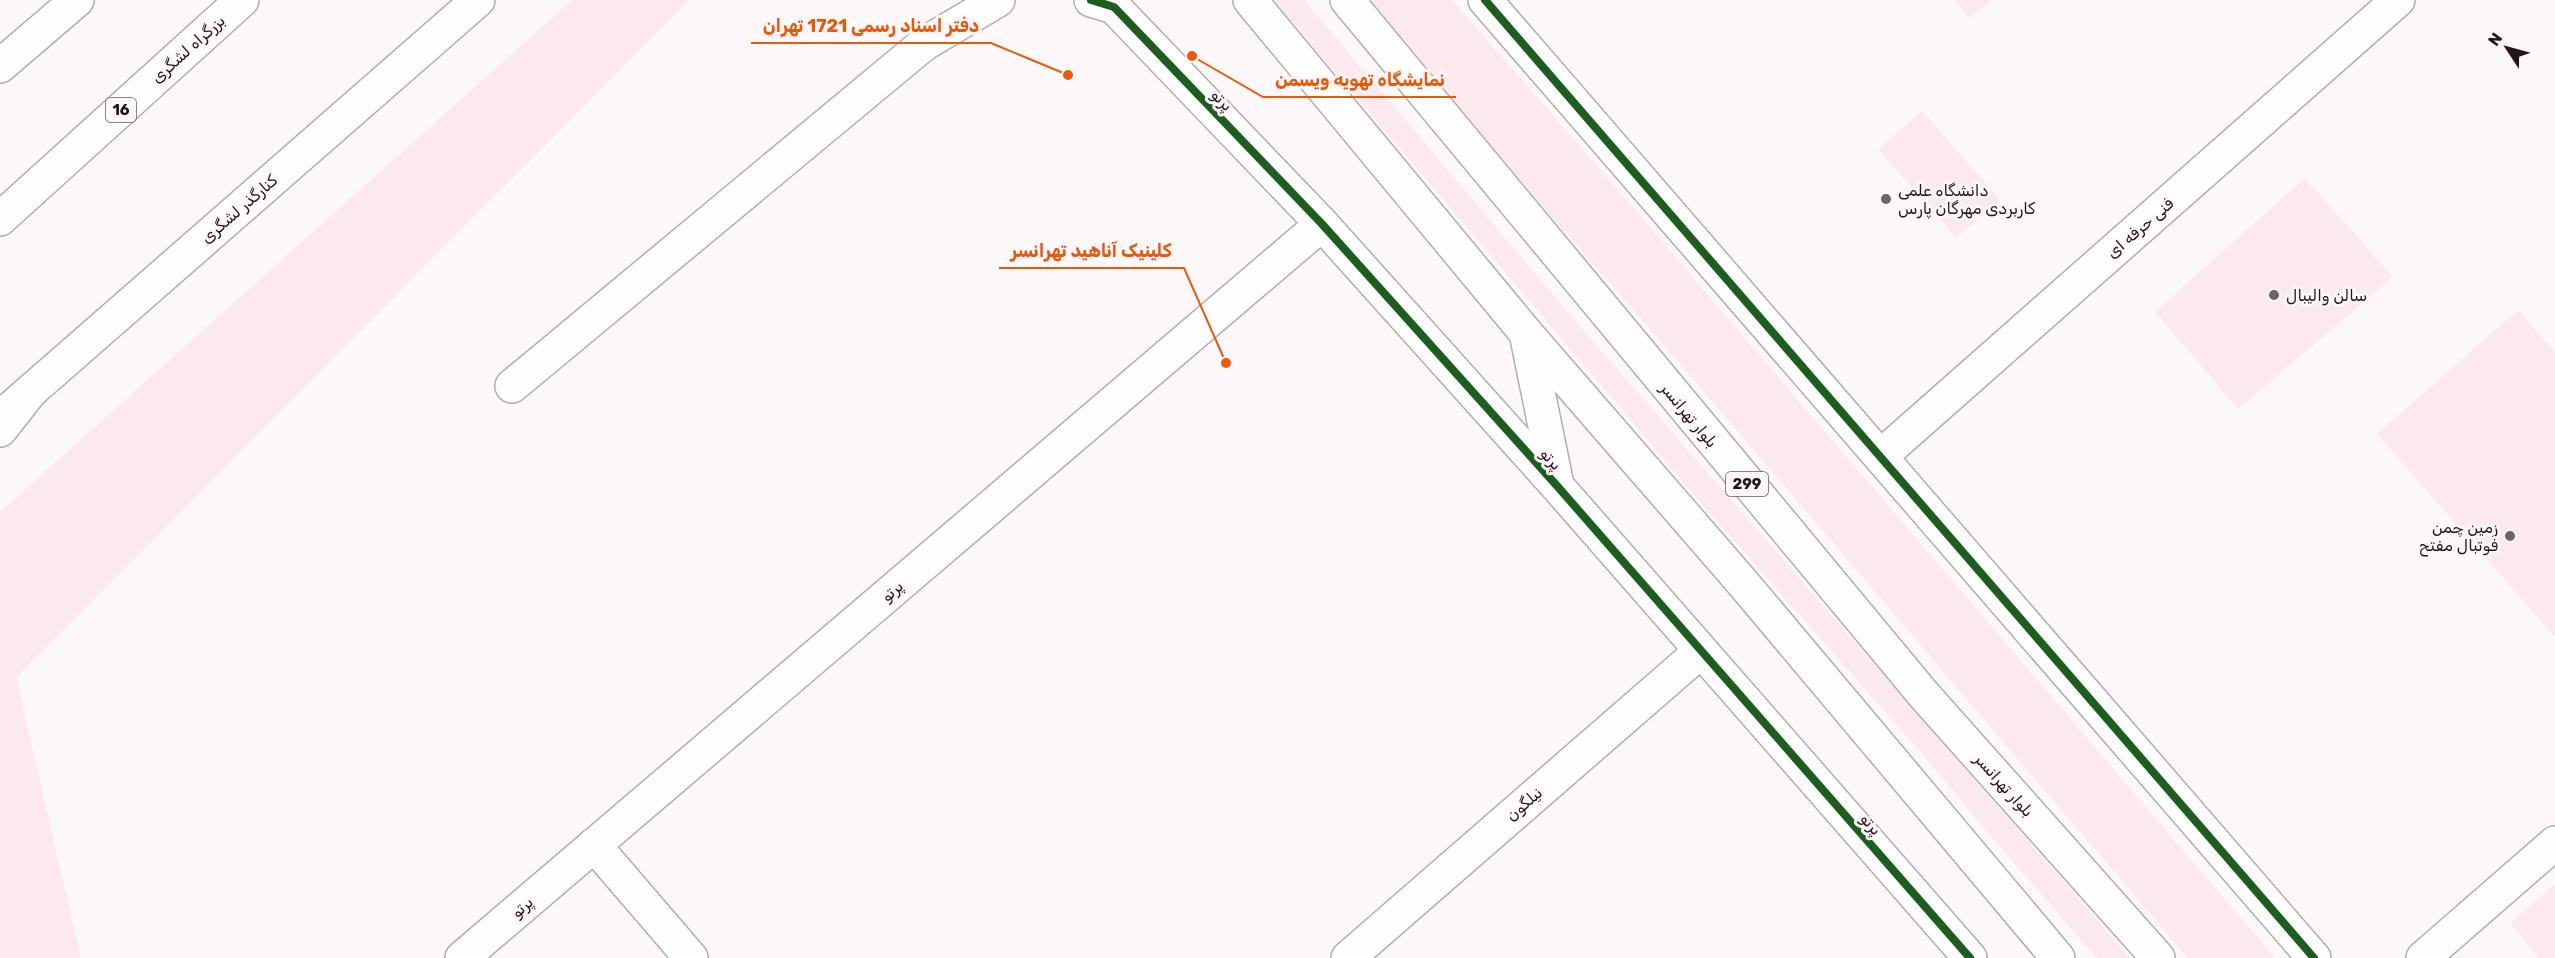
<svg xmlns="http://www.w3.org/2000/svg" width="2555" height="958" font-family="Rubik,Cairo,sans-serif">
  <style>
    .green { fill: #fbe9ee }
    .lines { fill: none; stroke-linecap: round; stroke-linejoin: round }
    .minor-casing { stroke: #b4acae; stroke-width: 36 }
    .major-casing { stroke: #b4acae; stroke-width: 36 }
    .highway-casing { stroke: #b4acae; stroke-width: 36 }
    .minor { stroke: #fffefe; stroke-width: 33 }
    .major { stroke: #fffefe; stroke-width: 33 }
    .highway { stroke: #fffefe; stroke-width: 33 }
    .cycleway-casing { stroke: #fef6f8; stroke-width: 11 }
    .cycleway { stroke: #1b5e20; stroke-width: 8 }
    .poi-dot { fill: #6f6568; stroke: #fef6f8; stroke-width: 2 }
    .labels { text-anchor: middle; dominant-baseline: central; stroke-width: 6; stroke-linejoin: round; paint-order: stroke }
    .shield { fill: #fef6f8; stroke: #65595d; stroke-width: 1.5 }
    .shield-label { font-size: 15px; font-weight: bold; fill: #23161a }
    .street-label { font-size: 16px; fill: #23161a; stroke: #fef6f8 }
    .poi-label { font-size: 16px; fill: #23161a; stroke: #fef6f8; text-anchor: start }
    .leader { fill: none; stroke: #e8590c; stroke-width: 2 }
    .callout-dot { fill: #e8590c; stroke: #fef6f8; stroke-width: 2 }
    .callout-label { font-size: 18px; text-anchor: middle; font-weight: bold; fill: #e8590c; stroke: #fef6f8; stroke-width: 6; stroke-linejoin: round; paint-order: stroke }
  </style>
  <rect width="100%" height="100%" fill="#fcf8f9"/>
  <!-- green -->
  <g class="green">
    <polygon points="572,0 689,0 16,678 81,958 0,958 0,512"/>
    <polygon points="1274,0 1304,0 1565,309 2130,958 2097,958 1982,826 1925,757 1706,509"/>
    <polygon points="1364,0 1452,0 1638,213 2275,958 2188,958 1681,365"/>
    <polygon points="1954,0 1991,0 1969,18"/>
    <polygon points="1922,111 2000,200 1956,237 1878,149"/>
    <polygon points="2305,178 2393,277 2238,409 2155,312"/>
    <polygon points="2518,310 2555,352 2555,637 2377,434"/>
    <polygon points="2555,884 2555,958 2539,958 2510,923"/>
  </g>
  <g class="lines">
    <defs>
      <g id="minor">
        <polyline points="1091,0 1114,7 1322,224 1558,487 1970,958"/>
        <polyline points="1485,0 2314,958"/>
        <polyline points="1526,333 1557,485"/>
        <polyline points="512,386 924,44 998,0"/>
        <polyline points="1881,456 2398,0"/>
        <polyline points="594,845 691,958"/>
        <polyline points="462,958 1322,224"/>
        <polyline points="1348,958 1701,651"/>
        <polyline points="2423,958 2555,843"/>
      </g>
      <g id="major">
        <polyline points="1250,0 1526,333 1742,582 2058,958"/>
        <polyline points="1347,0 1924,695 2158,958"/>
        <polyline points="8,411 478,0"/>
      </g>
      <g id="highway">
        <polyline points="0,66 77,0"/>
        <polyline points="0,219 242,0"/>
        <polyline points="0,430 30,392"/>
      </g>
    </defs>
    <!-- minor casing -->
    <use href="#minor" class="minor-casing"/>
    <!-- major casing -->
    <use href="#major" class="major-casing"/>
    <!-- highway casing -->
    <use href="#highway" class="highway-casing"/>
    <!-- minor -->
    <use href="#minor" class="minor"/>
    <!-- major -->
    <use href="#major" class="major"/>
    <!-- highway -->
    <use href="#highway" class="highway"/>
    <defs>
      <g id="cycleway">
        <polyline points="1091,0 1114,7 1322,224 1558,487 1970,958"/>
        <polyline points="1485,0 2314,958"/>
      </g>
    </defs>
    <!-- cycleway casing -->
    <use href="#cycleway" class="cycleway-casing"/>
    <!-- cycleway -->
    <use href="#cycleway" class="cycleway"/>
  </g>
  <!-- markers -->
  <g class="poi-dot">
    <circle cx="1886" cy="199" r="6"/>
    <circle cx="2274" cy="295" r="6"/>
    <circle cx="2510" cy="536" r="6"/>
  </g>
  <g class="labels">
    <!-- shield labels -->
    <g class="shield">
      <rect x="106" y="98" width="30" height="24" rx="4.5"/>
      <rect x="1726" y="472" width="42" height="24" rx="4.5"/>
    </g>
    <g class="shield-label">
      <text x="121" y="110">16</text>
      <text x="1747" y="484">299</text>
    </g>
    <!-- street labels -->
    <g class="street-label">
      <text transform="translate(188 49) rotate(-42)">بزرگراه لشگری</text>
      <text transform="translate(1222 100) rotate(46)">پرتو</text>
      <text transform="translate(239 209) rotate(-41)">کنارگذر لشگری</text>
      <text transform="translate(2140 228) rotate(-41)">فنی حرفه ای</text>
      <text transform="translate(1689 415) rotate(50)">بلوار تهرانسر</text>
      <text transform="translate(1551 459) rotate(48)">پرتو</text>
      <text transform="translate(892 591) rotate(-40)">پرتو</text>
      <text transform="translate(2004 785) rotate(48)">بلوار تهرانسر</text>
      <text transform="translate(1524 804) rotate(-41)">نیلگون</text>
      <text transform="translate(1871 824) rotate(49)">پرتو</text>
      <text transform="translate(522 907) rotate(-41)">پرتو</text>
    </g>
    <!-- poi labels -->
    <g class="poi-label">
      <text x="1898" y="190">دانشگاه علمی<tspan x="1898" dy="18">کاربردی مهرگان پارس</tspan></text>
      <text x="2286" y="295">سالن والیبال</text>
      <text x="2498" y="527" text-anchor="end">زمین چمن<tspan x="2498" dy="18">فوتبال مفتح</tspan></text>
    </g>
  </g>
  <!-- callouts -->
  <path class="leader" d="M1068 75L991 43H751M1192 56L1263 97H1456M1226 363L1184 268H999"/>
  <g class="callout-dot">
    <circle cx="1068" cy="75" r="6"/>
    <circle cx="1192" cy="56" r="6"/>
    <circle cx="1226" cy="363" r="6"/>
  </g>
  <g class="callout-label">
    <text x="871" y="32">دفتر اسناد رسمی 1721 تهران</text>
    <text x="1360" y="86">نمایشگاه تهویه ویسمن</text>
    <text x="1091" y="257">کلینیک آناهید تهرانسر</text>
  </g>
  <!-- north arrow -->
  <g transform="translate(2507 48) rotate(306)" stroke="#fef6f8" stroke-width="4.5" paint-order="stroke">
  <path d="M0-4.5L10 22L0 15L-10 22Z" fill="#23161a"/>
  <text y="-9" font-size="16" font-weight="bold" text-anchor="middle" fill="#23161a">N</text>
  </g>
</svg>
